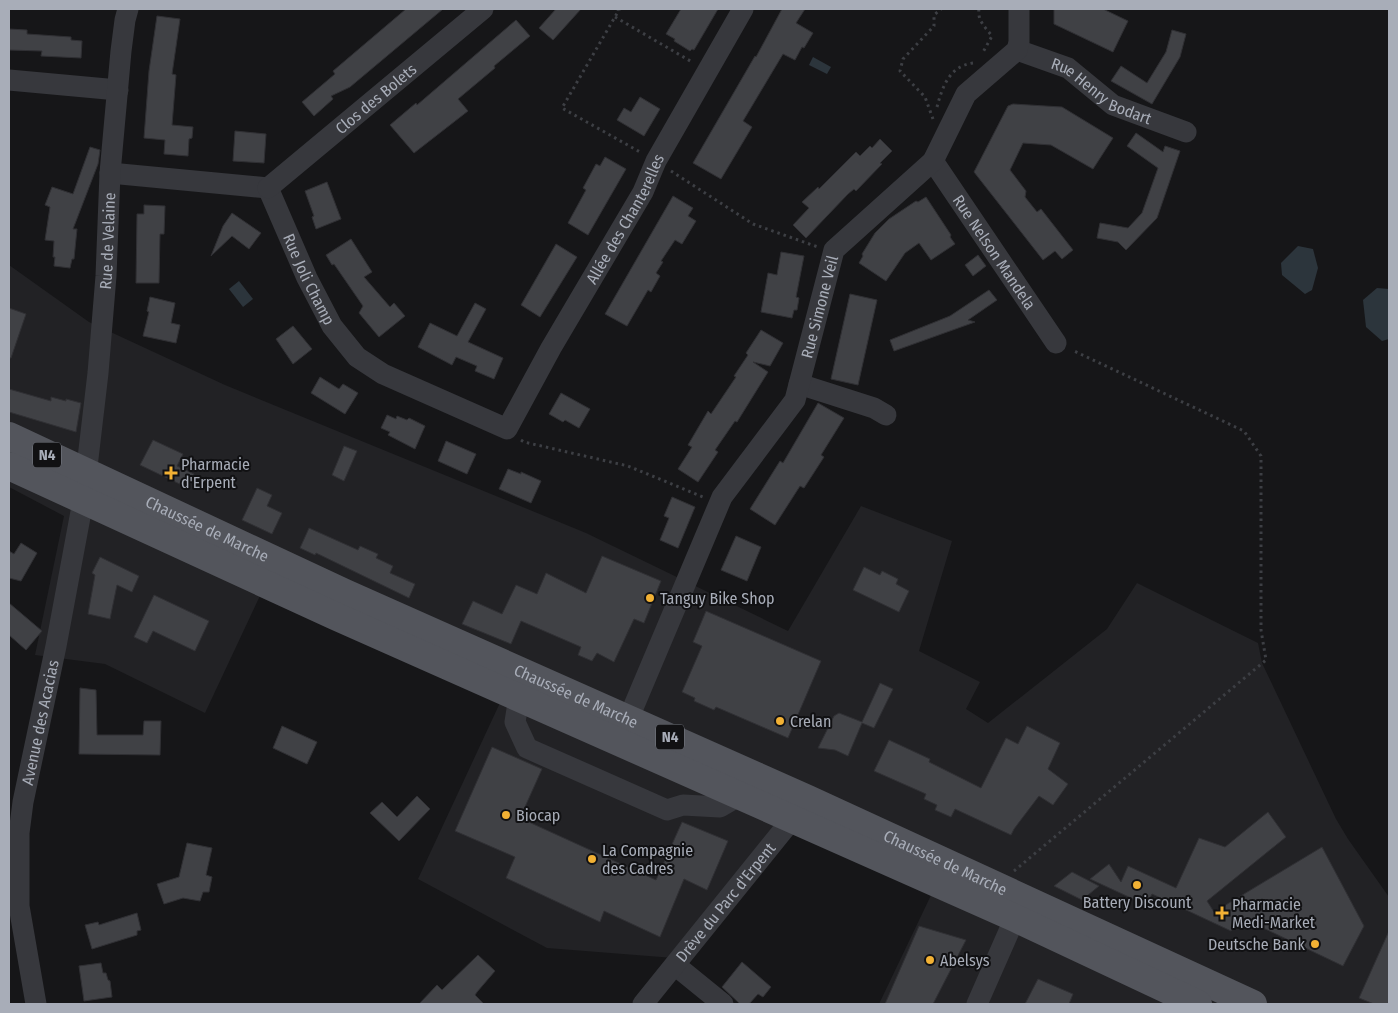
<svg xmlns="http://www.w3.org/2000/svg" width="1398" height="1013" font-family="'Fira Sans Condensed',sans-serif">
  <style>
    .built { fill: #222225 }
    .water { fill: #2c353c }
    .building { fill: #404145; stroke: #303034 }
    .lines { fill: none; stroke-linecap: round; stroke-linejoin: round }
    .path { stroke: #3d3f44; stroke-width: 3; stroke-dasharray: 2.5 4; stroke-linecap: butt }
    .minor { stroke: #37383d; stroke-width: 21 }
    .major { stroke: #53555c; stroke-width: 28 }
    .poi-dot { fill: #f2b134; stroke: #111113; stroke-width: 2 }
    .labels { text-anchor: middle; dominant-baseline: central; stroke-width: 4; stroke-linejoin: round; paint-order: stroke }
    .shield { fill: #111113; stroke: #7b7e86; stroke-width: 1 }
    .shield-label { font-size: 15px; font-weight: bold; fill: #a8adb8 }
    .street-label { font-size: 16px; fill: #a8adb8; stroke: #111113 }
    .poi-label { font-size: 16px; fill: #a8adb8; stroke: #111113; text-anchor: start }
  </style>
  <rect width="100%" height="100%" fill="#161618"/>
  <!-- built -->
  <polygon class="built" points="9,265 89,322 225,385 586,533 788,631 861,506 952,541 919,651 980,682 966,709 988,723 1107,629 1137,583 1258,643 1262,663 1336,819 1348,839 1389,897 1389,1004 879,1004 934,889 784,822 674,958 547,948 418,879 505,692 265,585 205,713 105,664 35,655 64,516 9,487"/>
  <!-- water -->
  <g class="water">
    <polygon points="813,57 831,67 827,74 809,65"/>
    <polygon points="1298,246 1313,249 1318,268 1312,290 1305,294 1282,275 1281,263"/>
    <polygon points="239,281 253,299 243,307 229,289"/>
    <polygon points="1377,288 1389,289 1389,339 1382,341 1366,327 1363,300"/>
  </g>
  <!-- building -->
  <g class="building">
    <polygon points="406,9 443,9 350,87 331,96 333,99 314,116 302,102 335,74 333,71"/>
    <polygon points="556,9 581,9 553,40 539,28"/>
    <polygon points="681,9 718,9 694,50 692,49 690,51 674,41 675,39 666,34"/>
    <polygon points="782,9 805,9 796,23 813,33 804,48 802,47 795,60 783,54 743,121 752,127 721,179 693,163 755,56 756,57"/>
    <polygon points="1054,9 1103,9 1128,21 1113,52 1054,24"/>
    <polygon points="157,16 180,19 172,74 176,75 172,125 193,127 192,138 189,139 188,156 164,154 165,140 144,138 149,71"/>
    <polygon points="516,20 530,36 494,66 495,68 458,99 468,111 414,153 390,125 416,103 417,105"/>
    <polygon points="9,29 27,30 27,34 71,37 71,40 82,41 81,58 41,56 42,51 9,50"/>
    <polygon points="1172,30 1186,34 1180,57 1152,104 1111,81 1121,66 1147,83 1166,52"/>
    <polygon points="640,97 660,109 644,136 617,120 624,108 631,112"/>
    <polygon points="1013,104 1062,107 1113,138 1093,169 1051,145 1023,143 1010,170 1026,191 1025,197 1037,212 1041,209 1073,250 1062,259 1055,251 1043,260 974,172 1008,106"/>
    <polygon points="235,131 266,134 264,163 233,161"/>
    <polygon points="1136,133 1163,152 1165,146 1180,151 1157,218 1126,250 1118,242 1097,238 1100,223 1128,228 1142,213 1158,168 1127,146"/>
    <polygon points="880,139 892,151 880,163 882,164 856,191 854,189 848,194 806,238 793,225 809,208 802,202 818,187 819,189 856,152 860,156 870,146 872,148"/>
    <polygon points="90,147 100,150 98,164 73,229 77,229 74,259 72,259 70,268 54,266 55,257 53,257 54,241 45,240 50,207 45,205 52,187 73,194"/>
    <polygon points="605,157 626,169 588,235 568,223 586,190 583,188 596,164 600,166"/>
    <polygon points="327,182 341,219 316,229 312,217 314,216 305,191"/>
    <polygon points="673,196 693,208 688,216 696,221 682,244 675,240 661,261 663,262 656,273 660,276 651,292 648,290 627,326 605,314"/>
    <polygon points="926,197 951,235 950,237 955,244 931,260 919,243 905,253 886,281 859,263 863,256 862,254 875,233 889,219 916,201 918,202"/>
    <polygon points="144,205 165,206 164,234 160,234 159,283 136,283 137,214 144,214"/>
    <polygon points="232,213 261,233 249,249 232,236 211,256 223,226"/>
    <polygon points="351,239 372,272 364,277 390,307 394,303 405,316 379,337 359,313 363,306 334,264 332,265 326,255"/>
    <polygon points="556,244 577,257 540,317 521,305"/>
    <polygon points="781,252 804,256 796,297 799,298 797,310 794,310 792,318 761,312 768,273 777,275"/>
    <polygon points="978,255 986,266 973,276 965,265"/>
    <polygon points="989,290 997,300 968,320 975,322 894,351 890,340 950,316"/>
    <polygon points="850,294 877,300 858,385 831,379"/>
    <polygon points="150,297 175,303 171,323 180,325 176,343 143,336 149,312 147,311"/>
    <polygon points="475,303 486,309 468,342 503,358 494,379 475,371 477,366 456,357 452,365 418,347 430,323 457,336"/>
    <polygon points="9,308 26,314 11,358 9,358"/>
    <polygon points="293,326 312,349 293,364 276,339"/>
    <polygon points="761,330 783,343 770,366 753,362 768,372 737,422 735,421 715,450 718,452 698,482 678,469 692,447 688,445 708,411 711,414 736,377 734,376 748,355 746,353"/>
    <polygon points="320,377 339,389 343,384 358,393 345,414 311,393"/>
    <polygon points="9,389 51,401 51,397 66,401 66,399 81,403 76,432 9,412"/>
    <polygon points="561,393 590,409 579,428 565,420 563,422 549,414"/>
    <polygon points="818,403 844,418 821,455 824,457 804,488 800,486 775,525 750,509 780,461 783,463"/>
    <polygon points="387,415 396,419 397,416 407,420 409,418 425,426 415,449 388,435 390,432 381,428"/>
    <polygon points="153,440 183,454 177,466 194,474 188,488 140,465"/>
    <polygon points="446,441 476,454 467,474 438,461"/>
    <polygon points="344,446 357,451 344,481 332,475"/>
    <polygon points="508,469 521,474 521,472 541,481 531,503 499,489"/>
    <polygon points="257,488 272,495 267,506 282,513 272,534 242,520"/>
    <polygon points="672,497 695,507 678,548 660,540 669,518 664,516"/>
    <polygon points="309,528 358,550 360,546 378,554 376,558 393,566 390,573 415,584 409,598 316,553 315,555 300,548"/>
    <polygon points="736,536 761,547 747,581 721,570"/>
    <polygon points="21,543 37,553 21,581 9,578 9,551 14,554"/>
    <polygon points="602,556 661,581 644,623 634,619 614,662 597,653 592,661 578,655 581,647 521,621 511,644 462,624 473,601 502,614 516,585 537,594 546,573 586,593"/>
    <polygon points="100,557 139,576 132,592 117,585 110,619 88,614 95,575 92,573"/>
    <polygon points="864,567 880,575 882,571 898,579 896,584 909,591 899,612 853,590"/>
    <polygon points="154,595 209,621 195,651 153,631 147,643 134,637"/>
    <polygon points="9,603 42,631 26,650 9,635"/>
    <polygon points="706,611 821,661 788,738 716,707 714,710 694,701 695,698 682,692 702,646 693,642"/>
    <polygon points="880,683 893,689 874,728 862,723 848,756 835,750 818,748 834,716 839,713 862,722"/>
    <polygon points="80,688 96,690 97,735 143,735 144,721 161,721 160,755 79,754"/>
    <polygon points="282,726 317,742 307,764 273,748"/>
    <polygon points="1027,726 1060,743 1048,769 1068,784 1053,805 1039,796 1014,829 1011,835 955,809 951,817 935,810 937,805 924,799 926,794 874,771 889,740 930,759 929,762 981,788 1006,738 1018,744"/>
    <polygon points="492,747 542,769 520,818 656,880 682,822 728,841 707,890 684,879 660,937 604,911 600,922 506,878 515,857 455,831"/>
    <polygon points="417,796 430,809 399,841 370,813 382,802 397,817"/>
    <polygon points="1268,812 1286,837 1207,901 1214,912 1322,847 1364,926 1343,966 1238,916 1231,931 1152,894 1146,905 1090,879 1109,864 1121,882 1128,866 1176,888 1199,838 1225,847"/>
    <polygon points="187,843 212,848 206,875 212,877 209,892 203,892 200,901 183,898 164,904 157,884 179,877"/>
    <polygon points="1072,872 1099,886 1082,900 1054,886"/>
    <polygon points="137,913 141,930 137,931 137,935 92,949 85,925 98,922 99,925"/>
    <polygon points="919,926 966,940 933,1004 885,1004"/>
    <polygon points="1389,931 1389,1004 1374,1004 1359,998"/>
    <polygon points="478,955 495,971 477,992 475,995 484,1004 419,1004 437,985 442,990"/>
    <polygon points="742,962 771,987 763,997 758,994 749,1004 740,1004 722,987"/>
    <polygon points="101,963 103,973 106,973 108,980 110,981 112,997 84,1001 79,966"/>
    <polygon points="1038,979 1073,994 1069,1004 1025,1004"/>
  </g>
  <g class="lines">
    <!-- path -->
    <g class="path">
      <polyline points="617,9 619,10 562,108 640,152"/>
      <path d="M979 9C977 20 985 27 992 36L982 54"/>
      <polyline points="615,17 692,62"/>
      <path d="M937 107C942 88 949 66 973 63"/>
      <polyline points="933,119 925,97 900,71 903,59 934,26 934,15 941,9"/>
      <polyline points="671,171 753,224 818,247"/>
      <polyline points="521,440 524,442 628,466 703,497"/>
      <polyline points="1014,871 1266,660 1261,630 1261,456 1244,431 1072,350"/>
    </g>
    <!-- minor -->
    <g class="minor">
      <path id="s1" d="M1017 50 1068 68 1113 105 1186 132"/>
      <polyline points="9,80 118,90"/>
      <path id="s2" d="M933 161 1056 343"/>
      <polyline points="110,173 268,188"/>
      <path id="s3" d="M268 188 307 278 332 326 357 357 383 374 507 429 551 348 643 192 656 161 743 9"/>
      <path id="s4" d="M268 188 483 9"/>
      <polyline points="799,384 874,408 886,415"/>
      <polyline points="519,697 515,722 527,748 667,810 683,805 720,807 739,796"/>
      <path id="s5" d="M622 734 722 497 795 400 834 250 933 161 966 94 1017 50 1019 42V9"/>
      <polyline points="675,965 723,1004"/>
      <path id="s6" d="M36 1004 19 906V833L23 802 56 646 83 501 98 373 106 276 110 173 121 51 125 20 128 9"/>
      <path id="s7" d="M643 1004 802 807"/>
      <polyline points="977,1004 1021,904"/>
    </g>
    <!-- major -->
    <g class="major">
      <path id="s8" d="M9 436 345 593 808 799 1253 1004"/>
      <polyline points="9,466 335,616 1015,918 1198,1004"/>
    </g>
  </g>
  <!-- markers -->
  <g class="poi-dot">
    <path d="M168.5 465.5h5v5h5v5h-5v5h-5v-5h-5v-5h5z"/>
    <circle cx="650" cy="598" r="5"/>
    <circle cx="780" cy="721" r="5"/>
    <circle cx="506" cy="815" r="5"/>
    <circle cx="592" cy="859" r="5"/>
    <circle cx="1137" cy="885" r="5"/>
    <path d="M1219.5 905.5h5v5h5v5h-5v5h-5v-5h-5v-5h5z"/>
    <circle cx="1315" cy="944" r="5"/>
    <circle cx="930" cy="960" r="5"/>
  </g>
  <g class="labels">
    <!-- shield labels -->
    <g class="shield">
      <rect x="33" y="442.5" width="28" height="25" rx="4"/>
      <rect x="656" y="724.5" width="28" height="25" rx="4"/>
    </g>
    <g class="shield-label">
      <text x="47" y="455">N4</text>
      <text x="670" y="737">N4</text>
    </g>
    <!-- street labels -->
    <g class="street-label">
      <text stroke="none"><textPath href="#s1" startOffset="95">Rue Henry Bodart</textPath></text>
      <text stroke="none"><textPath href="#s4" startOffset="140">Clos des Bolets</textPath></text>
      <text stroke="none"><textPath href="#s3" startOffset="600">Allée des Chanterelles</textPath></text>
      <text stroke="none"><textPath href="#s6" startOffset="772">Rue de Velaine</textPath></text>
      <text stroke="none"><textPath href="#s2" startOffset="110">Rue Nelson Mandela</textPath></text>
      <text stroke="none"><textPath href="#s3" startOffset="100">Rue Joli Champ</textPath></text>
      <text stroke="none"><textPath href="#s5" startOffset="475">Rue Simone Veil</textPath></text>
      <text stroke="none"><textPath href="#s8" startOffset="219">Chaussée de Marche</textPath></text>
      <text stroke="none"><textPath href="#s8" startOffset="624">Chaussée de Marche</textPath></text>
      <text stroke="none"><textPath href="#s6" startOffset="285">Avenue des Acacias</textPath></text>
      <text stroke="none"><textPath href="#s8" startOffset="1029">Chaussée de Marche</textPath></text>
      <text stroke="none"><textPath href="#s7" startOffset="131">Drève du Parc d'Erpent</textPath></text>
    </g>
    <!-- poi labels -->
    <g class="poi-label">
      <text x="181" y="464">Pharmacie<tspan x="181" dy="18">d'Erpent</tspan></text>
      <text x="660" y="598">Tanguy Bike Shop</text>
      <text x="790" y="721">Crelan</text>
      <text x="516" y="815">Biocap</text>
      <text x="602" y="850">La Compagnie<tspan x="602" dy="18">des Cadres</tspan></text>
      <text x="1137" y="902" text-anchor="middle">Battery Discount</text>
      <text x="1232" y="904">Pharmacie<tspan x="1232" dy="18">Medi-Market</tspan></text>
      <text x="1305" y="944" text-anchor="end">Deutsche Bank</text>
      <text x="940" y="960">Abelsys</text>
    </g>
  </g>
  <!-- border -->
  <rect width="1398" height="1013" fill="none" stroke="#a8adb8" stroke-width="20"/>
</svg>
